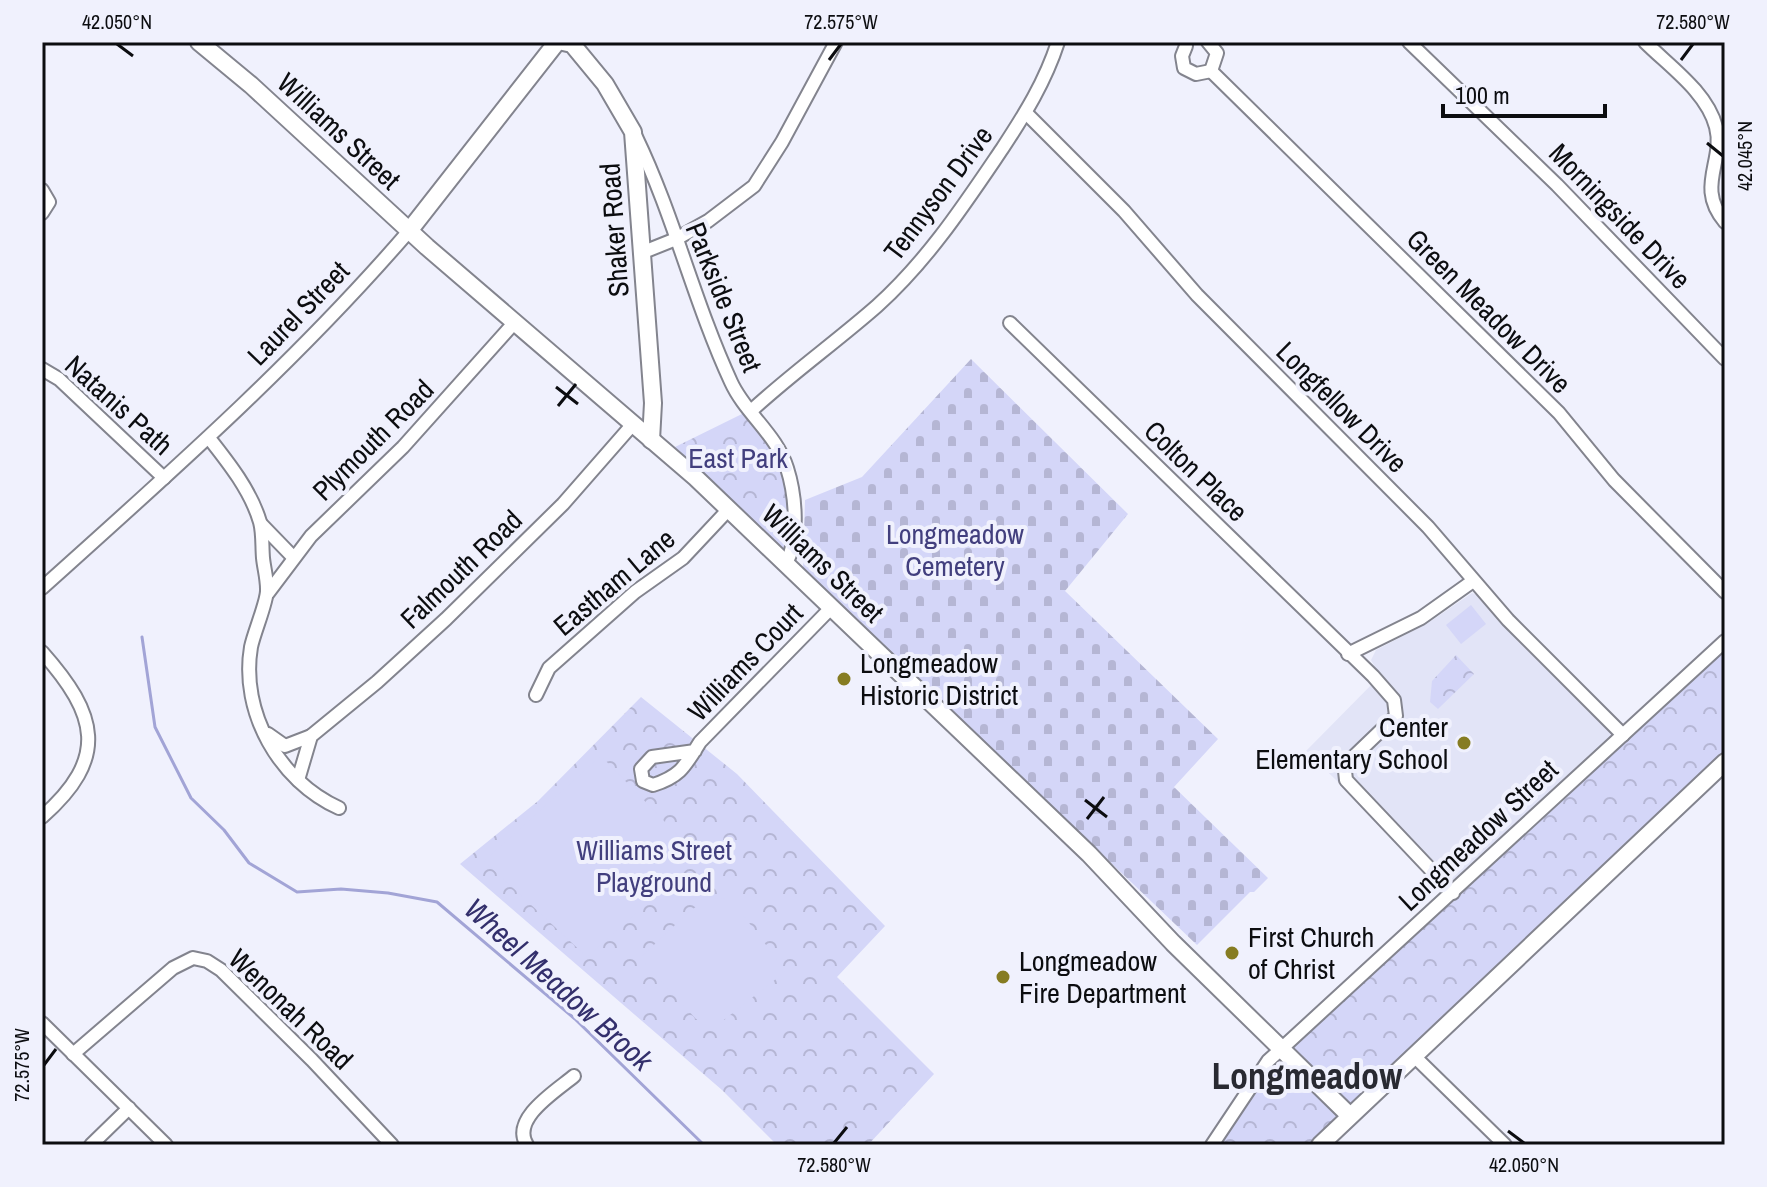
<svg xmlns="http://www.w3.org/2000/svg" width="1767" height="1187" font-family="'Archivo Narrow',sans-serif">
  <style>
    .built { fill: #e2e4f7 }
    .cemetery { fill: url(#cemetery-stones) }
    .park { fill: url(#park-crowns) }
    .pitch { fill: #d4d6f8 }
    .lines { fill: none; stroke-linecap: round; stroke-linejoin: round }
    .stream { stroke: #a2a4d6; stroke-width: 3 }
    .minor-casing { stroke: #83848e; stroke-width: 16 }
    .major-casing { stroke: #83848e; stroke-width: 20 }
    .minor { stroke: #fff; stroke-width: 12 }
    .major { stroke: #fff; stroke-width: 16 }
    .ticks { fill: none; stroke: #0c0d10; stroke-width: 3 }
    .poi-dot { fill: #867c22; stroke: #f0f1fd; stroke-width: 3 }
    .labels { text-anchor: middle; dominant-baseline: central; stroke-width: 8; stroke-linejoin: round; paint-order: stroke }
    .street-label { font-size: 28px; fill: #0c0d10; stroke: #f0f1fd }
    .park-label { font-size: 28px; fill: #423f7e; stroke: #f0f1fd }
    .poi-label { font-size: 28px; fill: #0c0d10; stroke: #f0f1fd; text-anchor: start }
    .water-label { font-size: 30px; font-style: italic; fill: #332f6c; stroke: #f0f1fd }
    .district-label { font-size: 36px; font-weight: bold; fill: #292a32; stroke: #f0f1fd }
    .neatline { fill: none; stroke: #0c0d10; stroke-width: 3 }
    .ticks-label { font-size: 20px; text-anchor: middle; fill: #0c0d10 }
  </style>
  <defs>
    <pattern id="cemetery-stones" width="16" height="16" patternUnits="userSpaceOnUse" patternTransform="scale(2)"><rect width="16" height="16" fill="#d4d6f8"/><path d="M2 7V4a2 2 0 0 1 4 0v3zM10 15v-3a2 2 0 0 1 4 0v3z" fill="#b5b6d4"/></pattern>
    <pattern id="park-crowns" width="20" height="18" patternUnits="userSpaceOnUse" patternTransform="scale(2)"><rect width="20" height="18" fill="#d4d6f8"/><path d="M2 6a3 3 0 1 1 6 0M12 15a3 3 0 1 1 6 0" fill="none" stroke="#b5b6d4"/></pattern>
  </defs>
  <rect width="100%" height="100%" fill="#f0f1fd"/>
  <!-- built -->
  <polygon class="built" points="1472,593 1480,596 1623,735 1453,893 1306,751 1380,676 1371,660 1376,650 1428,623"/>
  <!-- cemetery -->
  <polygon class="cemetery" points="971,359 1128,514 1065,591 1218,739 1174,787 1268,878 1254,892 1250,892 1197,945 803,569 805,500 862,477"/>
  <!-- park -->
  <g class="park">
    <polygon points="746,412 771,444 786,474 790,547 784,550 675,447"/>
    <polygon points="1725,641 1725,762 1320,1145 1212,1145 1255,1079"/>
    <polygon points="1456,655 1474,674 1438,709 1430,702 1432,681"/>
    <polygon points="641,697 737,774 885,926 837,977 934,1074 868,1145 777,1145 722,1090 460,864 538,801"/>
  </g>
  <!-- pitch -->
  <g class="pitch">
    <polygon points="1471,605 1486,624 1461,644 1446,625"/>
    <polygon points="601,756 699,857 587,957 484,861"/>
    <polygon points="711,898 728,899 740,911 786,971 720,1023 696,1019 640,958 691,910"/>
  </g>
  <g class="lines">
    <!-- stream -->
    <polyline class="stream" points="142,637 155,727 191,798 224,830 249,863 297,892 341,889 388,893 437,902 575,1019 704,1145"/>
    <defs>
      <g id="minor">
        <polyline points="1208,42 1217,53 1211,71 1559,413 1614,480 1725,592"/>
        <polyline points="1409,42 1557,185 1725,359"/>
        <path d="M1645 42C1669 66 1707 92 1716 127 1725 161 1695 187 1725 222"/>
        <polyline points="1186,46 1182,56 1184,68 1196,74 1211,71"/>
        <polyline points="1027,114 1124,211 1197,295 1428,527 1508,620 1623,735"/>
        <path d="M636 137C674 216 694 302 731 382 745 413 777 435 787 468 796 496 799 539 786 564"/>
        <polyline points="42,190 49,202 42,213"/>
        <polyline points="641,253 676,239 708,221 754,186 782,142 836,42"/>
        <polyline points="1010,323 1373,676 1394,700 1396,716 1348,762 1345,771 1346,780 1453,893"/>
        <polyline points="42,369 59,379 164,478"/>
        <path d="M751 411C791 374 836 342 877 306 928 260 964 205 1002 149 1025 114 1045 82 1058 42"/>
        <path d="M209 438C228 462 251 491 260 522 263 533 262 546 263 558 264 568 267 578 267 589 268 600 254 632 251 647 240 712 279 781 339 808"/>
        <polyline points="261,524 293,557"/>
        <path d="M42 588C169 474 297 361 409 231"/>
        <polyline points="268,593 311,536 403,447 514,323"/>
        <path d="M42 652C98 715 109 758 42 817"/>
        <polyline points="1348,654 1421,618 1473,581"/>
        <polyline points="536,695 549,668 635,592 683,558 729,509"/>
        <polyline points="268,734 285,746 311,736"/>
        <path d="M695 751 652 757 641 769 643 781 653 785C681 776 685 766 700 742L831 608"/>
        <polyline points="298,780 311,736 377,682 446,619 563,504 633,424"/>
        <polyline points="42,1023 166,1145"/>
        <polyline points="73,1054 173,968 193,958 207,961 221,970 312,1060 392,1145"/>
        <polyline points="1413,1055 1505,1145"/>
        <polyline points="91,1145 129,1108"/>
        <path d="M527 1145C510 1119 556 1091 574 1076"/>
        <polyline points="1212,1145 1268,1061 1725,641"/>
      </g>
      <g id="major">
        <polyline points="199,42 251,85 427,247 696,478 1089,854 1173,943 1350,1116"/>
        <polyline points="563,42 572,44 605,84 633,132 653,403 651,440"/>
        <polyline points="409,231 557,42"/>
        <polyline points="1320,1145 1725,762"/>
      </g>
    </defs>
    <!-- minor casing -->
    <use href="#minor" class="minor-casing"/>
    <!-- major casing -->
    <use href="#major" class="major-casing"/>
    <!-- minor -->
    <use href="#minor" class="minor"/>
    <!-- major -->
    <use href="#major" class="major"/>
  </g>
  <!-- ticks -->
  <path class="ticks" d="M117 44 133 56M829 60 841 44M1681 60 1693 44M1707 143 1723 156M556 387 578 404M558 406 576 384M1085 800 1107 817M1087 819 1104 797M44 1065 56 1049M1508 1131 1524 1143M834 1143 847 1127"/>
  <!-- markers -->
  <g class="poi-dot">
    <circle cx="844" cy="679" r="8"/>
    <circle cx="1464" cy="743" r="8"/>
    <circle cx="1232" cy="953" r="8"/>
    <circle cx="1003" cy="977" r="8"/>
  </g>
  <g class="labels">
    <!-- street labels -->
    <g class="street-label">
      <text transform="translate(339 131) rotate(43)">Williams Street</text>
      <text transform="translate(938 193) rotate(-53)">Tennyson Drive</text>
      <text transform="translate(1620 216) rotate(46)">Morningside Drive</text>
      <text transform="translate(614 230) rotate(-94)">Shaker Road</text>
      <text transform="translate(724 297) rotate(68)">Parkside Street</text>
      <text transform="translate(1489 311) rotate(45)">Green Meadow Drive</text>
      <text transform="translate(298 313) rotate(-46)">Laurel Street</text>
      <text transform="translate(119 405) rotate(42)">Natanis Path</text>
      <text transform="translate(1342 407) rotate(45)">Longfellow Drive</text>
      <text transform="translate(373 440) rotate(-45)">Plymouth Road</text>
      <text transform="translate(1196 471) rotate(44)">Colton Place</text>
      <text transform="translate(823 563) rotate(44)">Williams Street</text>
      <text transform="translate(461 569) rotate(-44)">Falmouth Road</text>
      <text transform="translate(614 582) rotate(-40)">Eastham Lane</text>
      <text transform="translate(745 662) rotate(-46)">Williams Court</text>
      <text transform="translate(1478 835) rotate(-43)">Longmeadow Street</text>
      <text transform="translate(291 1009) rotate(44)">Wenonah Road</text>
    </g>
    <!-- park labels -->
    <g class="park-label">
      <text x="738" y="458">East Park</text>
      <text x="955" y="534">Longmeadow<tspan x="955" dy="32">Cemetery</tspan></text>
      <text x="654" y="850">Williams Street<tspan x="654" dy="32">Playground</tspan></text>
    </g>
    <!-- poi labels -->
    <g class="poi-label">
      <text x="860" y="663">Longmeadow<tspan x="860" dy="32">Historic District</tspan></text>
      <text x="1448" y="727" text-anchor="end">Center<tspan x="1448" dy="32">Elementary School</tspan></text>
      <text x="1248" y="937">First Church<tspan x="1248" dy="32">of Christ</tspan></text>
      <text x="1019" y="961">Longmeadow<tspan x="1019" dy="32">Fire Department</tspan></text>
    </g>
    <!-- water labels -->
    <g class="water-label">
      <text transform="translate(559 984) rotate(42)">Wheel Meadow Brook</text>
    </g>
    <!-- district labels -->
    <g class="district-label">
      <text x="1307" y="1076">Longmeadow</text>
    </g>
  </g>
  <!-- border -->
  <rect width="1767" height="1187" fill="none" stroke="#f0f1fd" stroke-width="88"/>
  <!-- scale -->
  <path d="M1443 104v12h162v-12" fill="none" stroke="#0c0d10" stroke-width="4"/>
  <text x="1455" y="104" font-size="24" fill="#0c0d10" stroke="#f0f1fd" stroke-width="6" paint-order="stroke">100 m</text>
  <rect x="44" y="44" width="1679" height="1099" class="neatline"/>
  <g class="ticks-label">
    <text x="117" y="29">42.050°N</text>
    <text x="841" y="29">72.575°W</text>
    <text x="1693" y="29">72.580°W</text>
    <text transform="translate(1745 156) rotate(-90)" y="7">42.045°N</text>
    <text transform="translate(22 1065) rotate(-90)" y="7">72.575°W</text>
    <text x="834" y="1172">72.580°W</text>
    <text x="1524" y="1172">42.050°N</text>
  </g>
</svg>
